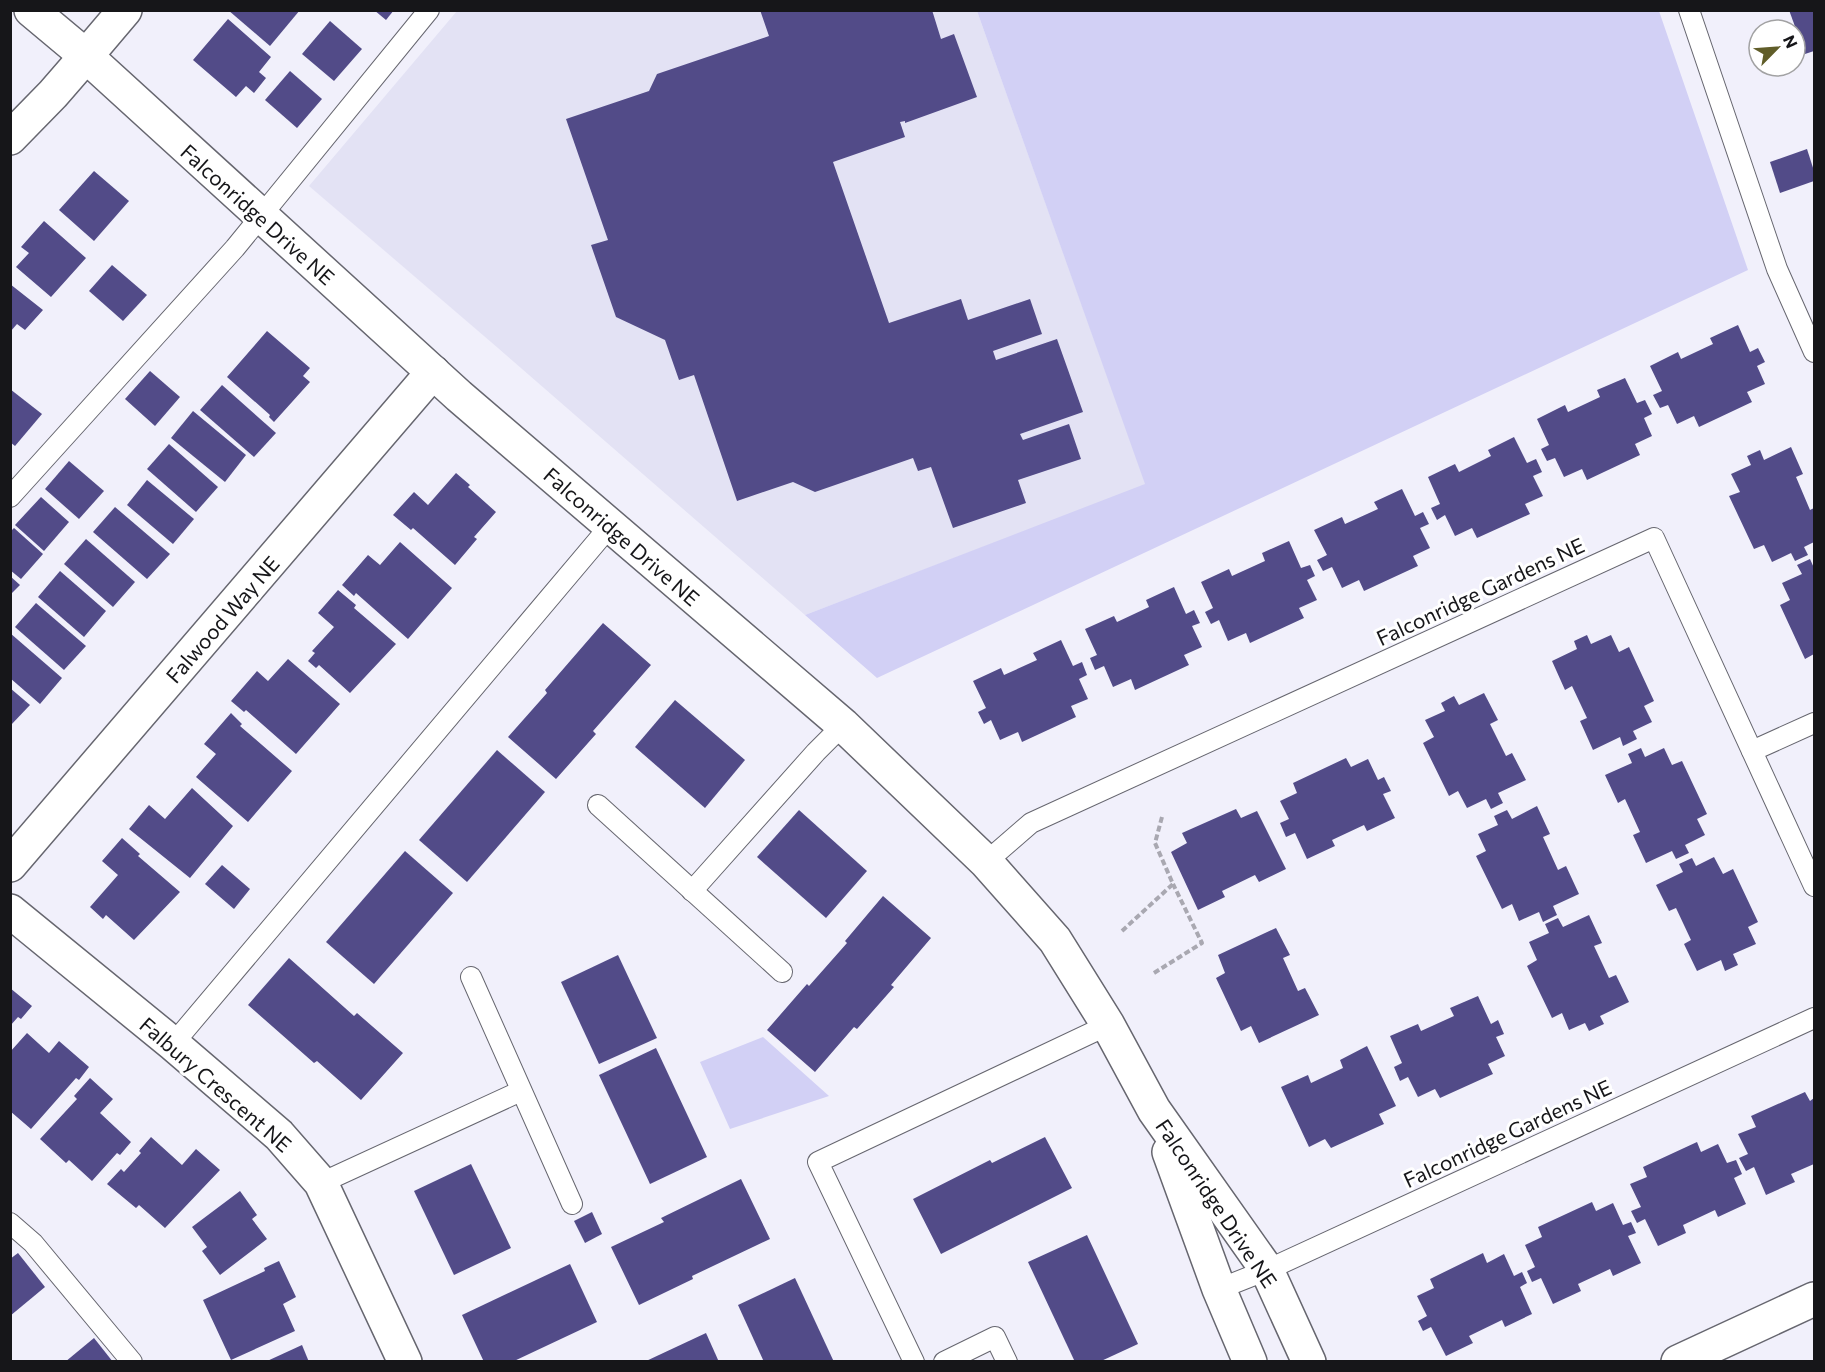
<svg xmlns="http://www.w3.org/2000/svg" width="1825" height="1372" font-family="Commissioner,sans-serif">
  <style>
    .built { fill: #e3e2f4 }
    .green { fill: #d2d0f5 }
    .building { fill: #524b88 }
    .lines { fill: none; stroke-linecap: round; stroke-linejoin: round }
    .service-casing { stroke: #66666f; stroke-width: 22 }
    .minor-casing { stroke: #66666f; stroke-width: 36 }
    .tertiary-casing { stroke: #66666f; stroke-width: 36 }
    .secondary-casing { stroke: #66666f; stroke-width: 36 }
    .path { stroke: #a9a8b1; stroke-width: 4; stroke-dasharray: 6 3; stroke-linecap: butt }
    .service { stroke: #fff; stroke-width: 20 }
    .minor { stroke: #fff; stroke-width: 33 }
    .tertiary { stroke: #fff; stroke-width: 33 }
    .secondary { stroke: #fff; stroke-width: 33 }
    .labels { text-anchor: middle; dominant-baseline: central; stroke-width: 6; stroke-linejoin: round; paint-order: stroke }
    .street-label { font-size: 21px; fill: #161619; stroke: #fff }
  </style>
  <rect width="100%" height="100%" fill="#f1f0fb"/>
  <!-- built -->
  <polygon class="built" points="457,11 977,11 1146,485 805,615 498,348 309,186"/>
  <!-- green -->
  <g class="green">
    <polygon points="977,11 1659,11 1748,270 877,678 805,615 1145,484"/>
    <polygon points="763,1037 829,1096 730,1129 700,1062"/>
  </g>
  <!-- building -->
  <g class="building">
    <polygon points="228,10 300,10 270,46"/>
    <polygon points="374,10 394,10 386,20"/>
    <polygon points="760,10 932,10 941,39 954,34 977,97 905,123 905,121 900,122 905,137 833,162 889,323 961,299 968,320 1030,299 1042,334 993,351 996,360 1057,339 1083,412 1020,434 1023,440 1069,424 1081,459 1018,480 1026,503 953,528 931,467 918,471 913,458 815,492 793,482 737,501 694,375 679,380 665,340 616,317 591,245 608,240 566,119 649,91 657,74 769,36"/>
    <polygon points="1789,10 1814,10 1814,51 1805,54"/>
    <polygon points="228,19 271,57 259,72 266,78 254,93 246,86 236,97 193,60"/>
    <polygon points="330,21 362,49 334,81 302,54"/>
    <polygon points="290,71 322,99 297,128 265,100"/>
    <polygon points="1807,149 1814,171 1814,181 1780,193 1770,162"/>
    <polygon points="94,171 129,201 94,241 59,210"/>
    <polygon points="44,221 86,258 51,297 16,267 29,253 21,247"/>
    <polygon points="112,265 147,295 123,321 89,291"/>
    <polygon points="10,284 43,310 25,330 17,324 10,332"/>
    <polygon points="1738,325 1750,352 1758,348 1765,362 1757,366 1765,384 1747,392 1752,402 1699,427 1694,416 1677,424 1668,405 1660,408 1653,395 1662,391 1650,366 1678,352 1681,359 1713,344 1710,338"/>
    <polygon points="267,331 310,368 303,376 310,382 274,422 269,417 270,415 227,377"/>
    <polygon points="150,371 180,397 155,426 125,399"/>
    <polygon points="1625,378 1637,403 1645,400 1652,414 1644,418 1652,436 1635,444 1640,455 1587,480 1582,469 1564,477 1555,458 1547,461 1541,449 1549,445 1537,419 1565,405 1568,412 1600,397 1597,390"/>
    <polygon points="222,385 276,433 254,457 200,410"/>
    <polygon points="10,389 42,414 15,446 10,442"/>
    <polygon points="193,411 246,455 225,482 171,438"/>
    <polygon points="1514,437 1527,463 1536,459 1542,472 1533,476 1543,496 1525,504 1530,514 1477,538 1472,528 1455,536 1445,515 1437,520 1431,508 1440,504 1428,477 1455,464 1459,472 1491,456 1488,450"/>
    <polygon points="169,444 218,487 196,512 147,469"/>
    <polygon points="1791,447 1803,474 1796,477 1810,510 1814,508 1814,542 1804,547 1808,555 1795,561 1791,553 1772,562 1764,545 1754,549 1729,496 1740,492 1731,474 1751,465 1747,456 1760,450 1764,460"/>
    <polygon points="69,461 104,491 79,519 45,489"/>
    <polygon points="456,473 470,485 468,487 496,512 474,537 477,539 455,565 413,528 411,530 393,515 414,492 428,505"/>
    <polygon points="147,480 194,519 173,544 127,505"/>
    <polygon points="1402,489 1415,516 1423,512 1429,524 1420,528 1430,548 1413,556 1418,566 1364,591 1359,580 1342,588 1332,567 1323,571 1317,560 1327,555 1314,530 1342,517 1345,524 1378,509 1374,502"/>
    <polygon points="41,497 69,522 44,551 15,525"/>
    <polygon points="115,507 170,554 147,579 93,532"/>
    <polygon points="14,528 43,554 21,579 10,570 10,532"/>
    <polygon points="86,539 135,582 113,607 64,564"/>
    <polygon points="1289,541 1301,568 1310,565 1315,576 1307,580 1317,600 1299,608 1304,618 1250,643 1246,633 1228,641 1219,620 1211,624 1205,612 1213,608 1201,582 1229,569 1232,576 1265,561 1262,553"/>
    <polygon points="400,542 452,588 408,639 356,593 354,596 342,585 368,555 380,565"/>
    <polygon points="1810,559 1814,568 1814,654 1805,659 1780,605 1790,600 1782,583 1802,574 1797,565"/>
    <polygon points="60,571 106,611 84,637 38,597"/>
    <polygon points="10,576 20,585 10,595"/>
    <polygon points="1174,587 1186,614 1194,610 1200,623 1192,626 1202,647 1184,655 1189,665 1135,690 1131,679 1113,687 1104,666 1095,670 1090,658 1097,655 1085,629 1114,616 1117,622 1149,607 1146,600"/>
    <polygon points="338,590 356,605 354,608 396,644 350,693 319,665 316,668 308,661 315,653 312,651 334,627 318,613"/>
    <polygon points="36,603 86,646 64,670 15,627"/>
    <polygon points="603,623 651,665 593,731 596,734 556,779 508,737 547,693 545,690"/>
    <polygon points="10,633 62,678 40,704 10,678"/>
    <polygon points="1587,635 1591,644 1611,635 1619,652 1629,647 1654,701 1644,706 1652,722 1633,731 1637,739 1623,746 1620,737 1593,750 1580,721 1587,718 1572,686 1565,690 1552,661 1577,649 1574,641"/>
    <polygon points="1061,640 1073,666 1082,662 1087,675 1079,679 1088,699 1071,706 1076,717 1022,742 1018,732 1000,740 991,720 984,724 978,712 986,708 973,681 1001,668 1004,675 1037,660 1033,653"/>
    <polygon points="288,659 340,704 296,754 246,710 244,712 231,701 257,671 268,681"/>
    <polygon points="10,688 30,705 10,726"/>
    <polygon points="1484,693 1498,720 1490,724 1506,756 1512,753 1526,780 1498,793 1503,803 1491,809 1486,799 1467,808 1458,791 1449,796 1423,743 1434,737 1425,720 1445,711 1441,703 1454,696 1459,705"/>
    <polygon points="675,700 745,760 705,808 635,747"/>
    <polygon points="231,713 242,724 240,726 292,771 248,822 196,777 216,754 204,744"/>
    <polygon points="1641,748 1645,757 1664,748 1672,765 1682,761 1707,814 1697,819 1705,835 1685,845 1689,853 1676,859 1672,851 1646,863 1633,835 1640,832 1625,799 1618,803 1605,775 1632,763 1628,754"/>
    <polygon points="497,750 545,792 467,882 419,840"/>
    <polygon points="1346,758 1351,767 1368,759 1378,780 1384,777 1391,791 1383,794 1395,818 1367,831 1364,825 1332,840 1335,846 1307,859 1295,833 1286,837 1280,823 1289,819 1280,801 1297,793 1293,783"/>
    <polygon points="192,788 233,826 190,878 129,829 149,805 165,819"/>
    <polygon points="1537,806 1550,834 1543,837 1558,870 1566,866 1579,894 1553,906 1557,915 1543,922 1539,912 1519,921 1512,904 1502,909 1476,856 1486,851 1478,834 1498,825 1494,816 1507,810 1512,819"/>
    <polygon points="1236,809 1241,818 1257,811 1286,869 1259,882 1255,875 1222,891 1225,897 1198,910 1171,852 1187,843 1182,833"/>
    <polygon points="799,810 867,871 826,918 757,857"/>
    <polygon points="122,838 140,854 138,856 180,892 134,940 106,915 103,919 90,907 118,875 102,861"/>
    <polygon points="405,851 453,893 374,984 326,942"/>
    <polygon points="1714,857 1723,874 1733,869 1758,922 1748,927 1756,944 1733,954 1738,965 1725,971 1721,960 1697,971 1684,944 1691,940 1676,908 1669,911 1656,885 1683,872 1679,864 1692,858 1696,866"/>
    <polygon points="222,865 250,889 234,909 205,884"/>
    <polygon points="883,896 931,938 891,985 894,987 857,1029 854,1027 815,1072 767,1030 807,984 809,986 847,943 845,941"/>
    <polygon points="1589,915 1602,943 1594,946 1609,978 1616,975 1629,1002 1600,1016 1604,1024 1589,1031 1585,1023 1569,1030 1562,1013 1552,1018 1527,966 1537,960 1529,942 1549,933 1545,924 1558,918 1563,927"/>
    <polygon points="1276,928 1290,955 1283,958 1298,991 1305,988 1319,1015 1259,1043 1251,1026 1241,1031 1216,978 1225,973 1218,955"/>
    <polygon points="618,955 657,1038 599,1064 561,982"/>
    <polygon points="289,958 354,1016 357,1013 403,1053 361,1100 317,1061 314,1063 248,1005"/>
    <polygon points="10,988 32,1006 21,1019 18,1017 10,1026"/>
    <polygon points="1478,996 1491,1024 1498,1020 1504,1034 1496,1037 1505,1056 1488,1064 1493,1074 1440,1098 1435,1089 1418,1097 1408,1077 1400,1081 1394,1067 1402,1063 1390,1036 1418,1024 1421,1031 1454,1016 1450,1008"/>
    <polygon points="27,1033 49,1053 59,1041 89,1067 79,1080 76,1078 31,1129 10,1111 10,1052"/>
    <polygon points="1367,1046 1396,1106 1379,1114 1384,1124 1331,1148 1325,1139 1309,1147 1281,1087 1308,1075 1311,1083 1343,1068 1340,1060"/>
    <polygon points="656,1048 707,1157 650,1184 599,1075"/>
    <polygon points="90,1078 113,1099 100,1113 131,1142 120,1155 117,1153 92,1181 69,1160 66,1163 40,1139 77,1099 74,1096"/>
    <polygon points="1805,1092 1810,1101 1814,1098 1814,1164 1791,1174 1795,1182 1766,1195 1754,1167 1746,1171 1739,1158 1748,1154 1738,1134 1756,1127 1751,1116"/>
    <polygon points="151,1137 182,1165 196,1149 220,1170 165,1228 139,1205 136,1208 107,1184 121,1169 124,1172 141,1153 139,1151"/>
    <polygon points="1045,1137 1072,1188 941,1254 913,1199 990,1160 992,1163"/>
    <polygon points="1697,1142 1701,1152 1718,1144 1727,1163 1736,1160 1742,1174 1734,1178 1746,1204 1718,1217 1715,1210 1683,1225 1686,1233 1658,1246 1645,1219 1637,1223 1631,1211 1641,1207 1630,1184 1647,1177 1643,1167"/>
    <polygon points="471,1164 511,1248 454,1275 414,1191"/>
    <polygon points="741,1179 770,1239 692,1276 693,1279 639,1305 611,1247 664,1222 661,1218"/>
    <polygon points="240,1191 257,1215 252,1219 267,1239 220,1275 202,1251 207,1247 192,1227"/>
    <polygon points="1592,1202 1596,1211 1613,1203 1623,1225 1631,1222 1636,1233 1628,1236 1641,1263 1613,1276 1610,1269 1578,1284 1581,1291 1553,1304 1541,1278 1532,1282 1527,1271 1535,1267 1525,1245 1542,1237 1538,1227"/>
    <polygon points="592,1212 602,1234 585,1243 574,1221"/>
    <polygon points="1087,1235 1138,1344 1099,1362 1075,1362 1028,1262"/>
    <polygon points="18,1253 45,1287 10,1316 10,1259"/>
    <polygon points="1483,1253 1487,1263 1504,1254 1514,1276 1522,1272 1527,1283 1520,1287 1532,1314 1505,1327 1502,1320 1469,1336 1473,1343 1446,1356 1431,1327 1423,1331 1418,1321 1427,1316 1417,1296 1434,1288 1430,1279"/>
    <polygon points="279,1261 296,1297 283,1304 295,1331 231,1360 203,1300 265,1271 264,1268"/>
    <polygon points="570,1264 597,1322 512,1362 484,1362 462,1315"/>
    <polygon points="795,1278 834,1362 764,1362 738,1305"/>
    <polygon points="706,1333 719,1362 644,1362"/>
    <polygon points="94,1338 113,1362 65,1362"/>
    <polygon points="302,1345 309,1362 265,1362"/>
  </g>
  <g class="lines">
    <defs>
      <g id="service">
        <polyline points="1689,10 1777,269 1814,352"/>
        <polyline points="10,497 235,248 429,10"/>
        <polyline points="1752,751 1814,723"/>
        <polyline points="598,805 782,972"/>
        <polyline points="986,862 1031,823 1654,538 1814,886"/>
        <polyline points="692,891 816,752 843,725"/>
        <polyline points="471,977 572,1204"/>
        <polyline points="173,1044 610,526"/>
        <polyline points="321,1183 521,1091"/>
        <polyline points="10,1223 33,1243 132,1362"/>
        <polyline points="1219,1289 1267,1270 1814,1018"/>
        <polyline points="914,1362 818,1162 1108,1025"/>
        <polyline points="944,1362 995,1337 1007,1362"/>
      </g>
      <g id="minor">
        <polyline points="10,138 53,94 86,56"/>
        <polyline points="10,865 433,372"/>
        <polyline points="10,911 173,1044 279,1135 321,1183 405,1362"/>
      </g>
      <g id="tertiary">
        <polyline points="31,10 86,56 459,396 843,725 986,862 1055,940 1108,1025 1154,1110 1267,1270 1309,1362"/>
        <polyline points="86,56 125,10"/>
        <polyline points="1169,1152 1219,1289 1250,1362"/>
      </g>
      <polyline id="secondary" points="1678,1362 1814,1299"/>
    </defs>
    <!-- service casing -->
    <use href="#service" class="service-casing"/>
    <!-- minor casing -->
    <use href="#minor" class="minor-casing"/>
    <!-- tertiary casing -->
    <use href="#tertiary" class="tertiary-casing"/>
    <!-- secondary casing -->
    <use href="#secondary" class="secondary-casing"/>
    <!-- path -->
    <g class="path">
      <polyline points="1122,931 1173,884 1155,843 1162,817"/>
      <polyline points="1154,973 1202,943 1173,884"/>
    </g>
    <!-- service -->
    <use href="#service" class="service"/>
    <!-- minor -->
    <use href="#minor" class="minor"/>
    <!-- tertiary -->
    <use href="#tertiary" class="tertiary"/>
    <!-- secondary -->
    <use href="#secondary" class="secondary"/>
  </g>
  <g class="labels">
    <!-- street labels -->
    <g class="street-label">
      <text transform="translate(258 214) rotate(42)">Falconridge Drive NE</text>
      <text transform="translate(622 536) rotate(41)">Falconridge Drive NE</text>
      <text transform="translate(1480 591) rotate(-25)">Falconridge Gardens NE</text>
      <text transform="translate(222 619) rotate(-49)">Falwood Way NE</text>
      <text transform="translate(216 1084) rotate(41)">Falbury Crescent NE</text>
      <text transform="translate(1507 1133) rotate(-25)">Falconridge Gardens NE</text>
      <text transform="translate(1217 1203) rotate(56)">Falconridge Drive NE</text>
    </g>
  </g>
  <!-- border -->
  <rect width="1825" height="1372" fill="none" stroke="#161619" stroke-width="24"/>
  <!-- north arrow -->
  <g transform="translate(1777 48) rotate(65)"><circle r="28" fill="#ffffff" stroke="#a2a2a3" stroke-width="1.5"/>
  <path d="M0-4.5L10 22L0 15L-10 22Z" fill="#605d29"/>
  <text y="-9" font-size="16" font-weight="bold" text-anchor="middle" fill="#161619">N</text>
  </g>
</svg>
